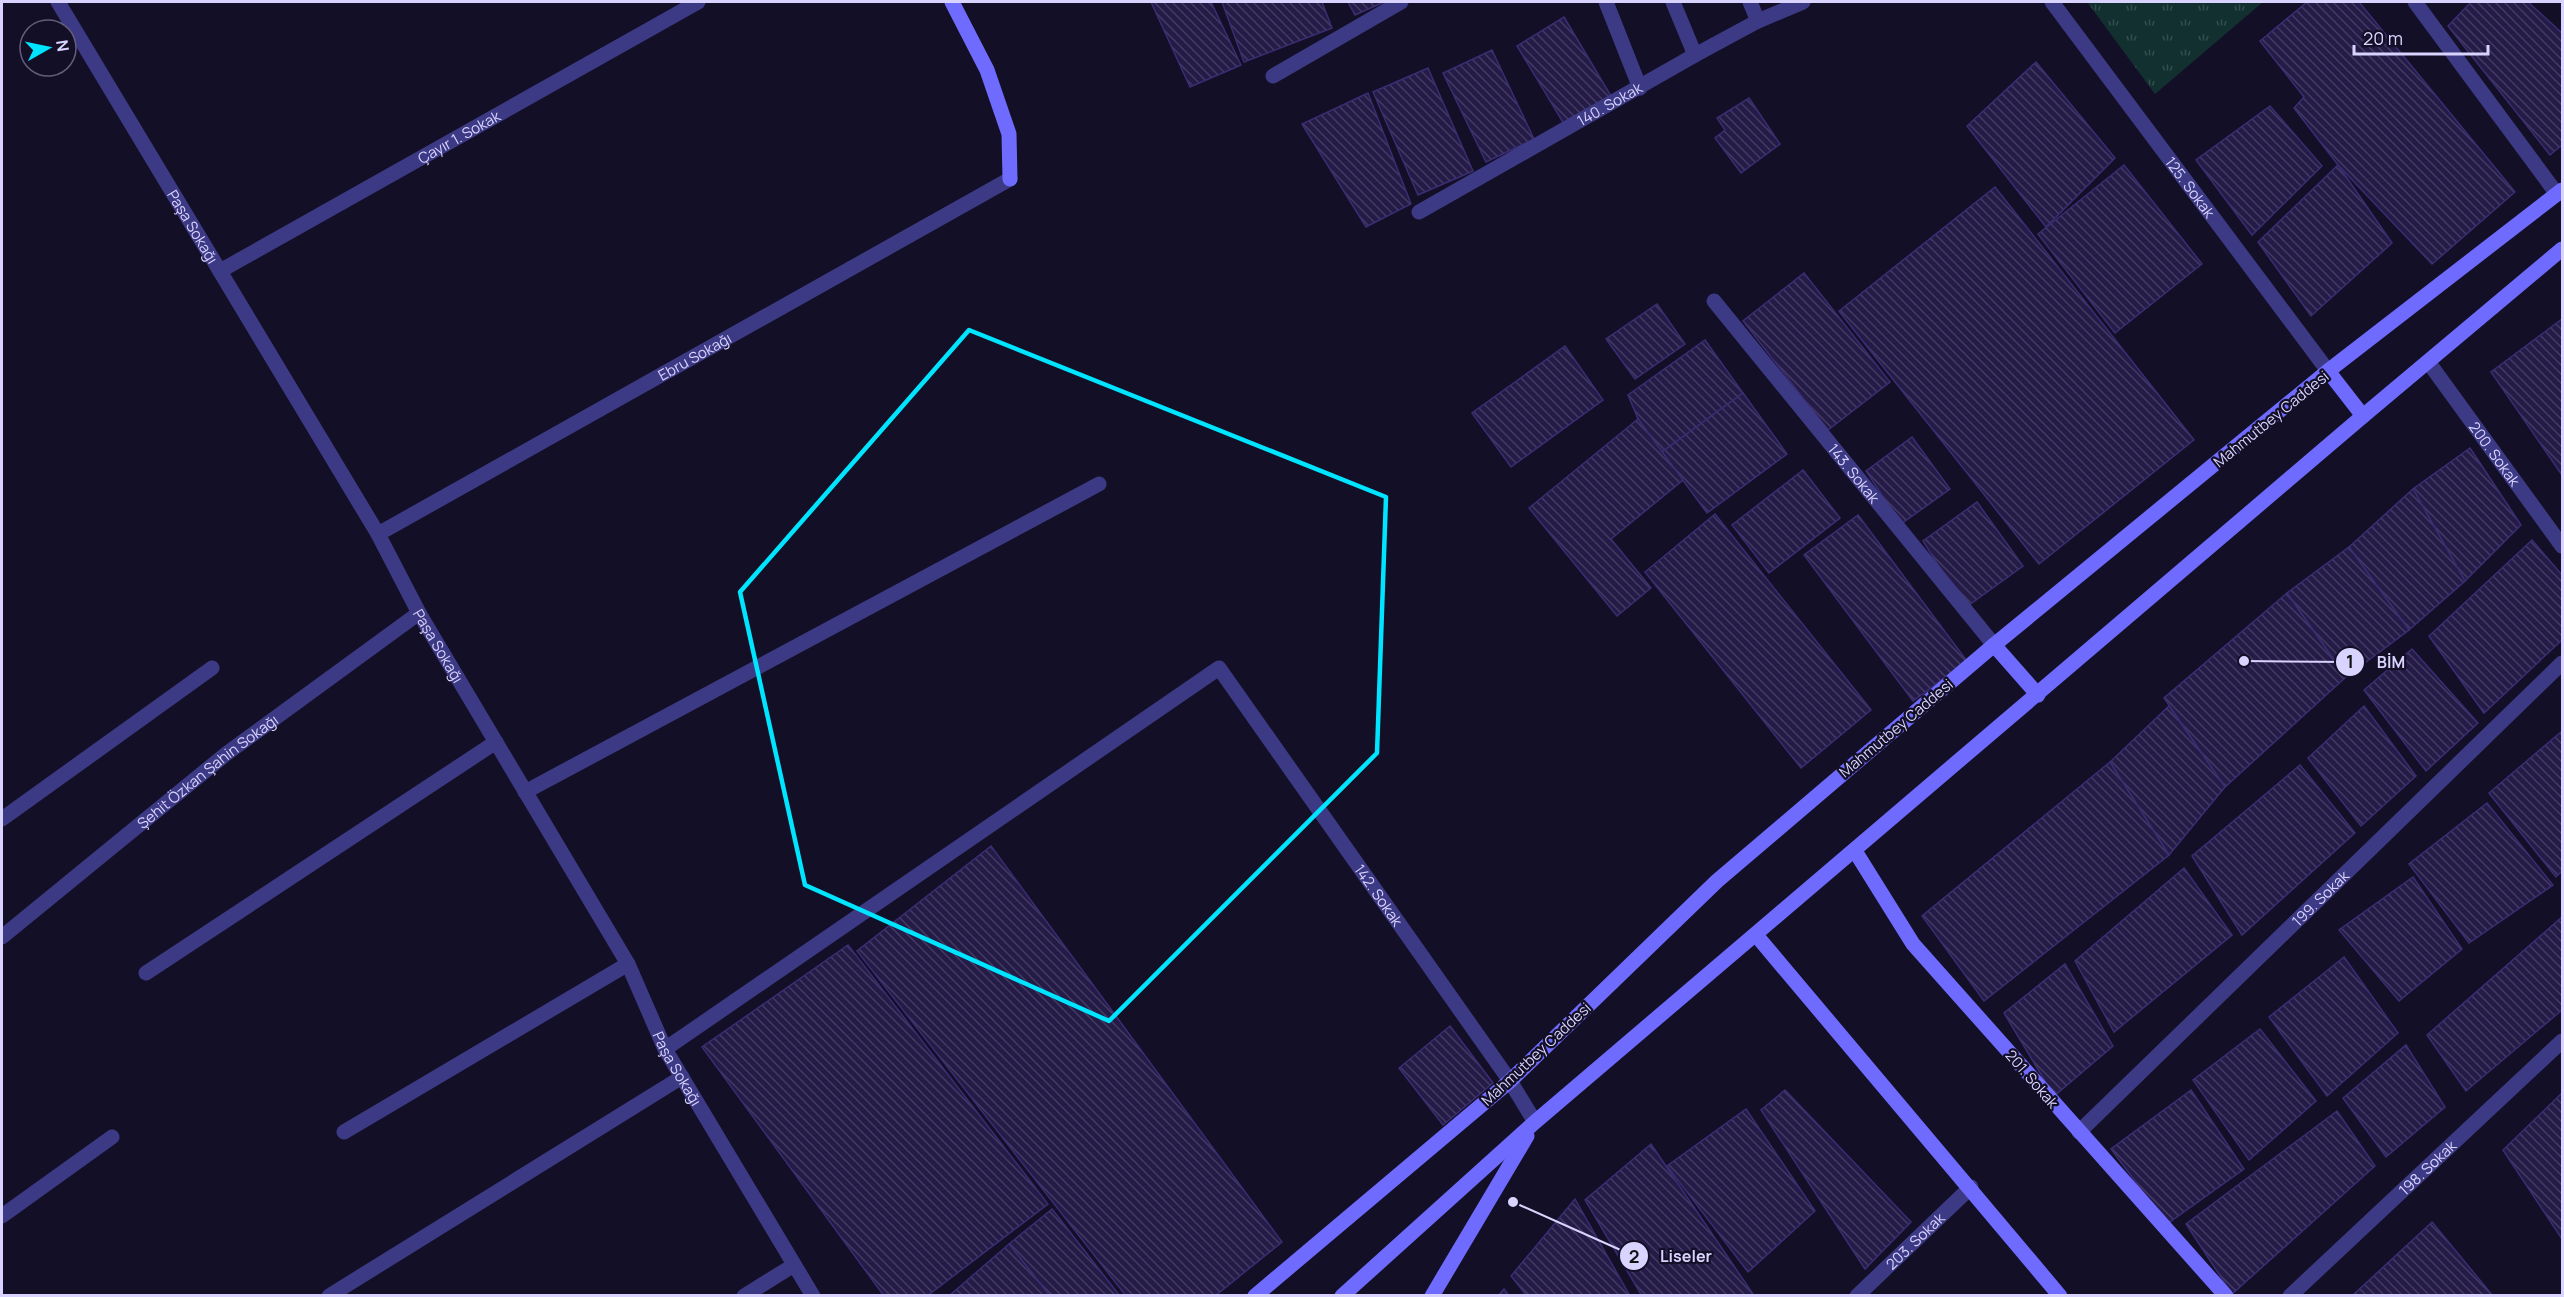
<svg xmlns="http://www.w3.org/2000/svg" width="2564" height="1297" font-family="Manrope,sans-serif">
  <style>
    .park { fill: url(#park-tufts) }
    .building { fill: url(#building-back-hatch); stroke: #3b2d73; stroke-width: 1.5 }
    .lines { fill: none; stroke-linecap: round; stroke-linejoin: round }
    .lane { stroke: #3d3a85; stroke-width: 15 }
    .street { stroke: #3d3a85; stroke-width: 15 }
    .secondary { stroke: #6f6bff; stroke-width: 15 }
    .marked { fill: none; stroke: #00e5ff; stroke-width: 4.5; stroke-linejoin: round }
    .labels { text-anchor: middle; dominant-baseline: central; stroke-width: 4.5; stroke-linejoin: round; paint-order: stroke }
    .street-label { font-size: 15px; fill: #d9d4ff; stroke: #130f26 }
    .leader { fill: none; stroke: #d9d4ff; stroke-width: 2 }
    .callout-dot { fill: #d9d4ff; stroke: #130f26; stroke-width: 2 }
    .mark-label { font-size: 18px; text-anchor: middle; font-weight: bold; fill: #111 }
    .callout-label { font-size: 16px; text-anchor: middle; font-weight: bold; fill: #d9d4ff; stroke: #130f26; stroke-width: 4.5; stroke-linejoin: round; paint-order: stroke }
  </style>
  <defs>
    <pattern id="park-tufts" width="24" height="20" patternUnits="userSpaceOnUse" patternTransform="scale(1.5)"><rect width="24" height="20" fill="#12302f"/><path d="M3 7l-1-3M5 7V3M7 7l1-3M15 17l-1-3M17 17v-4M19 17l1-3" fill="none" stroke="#344d4e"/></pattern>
    <pattern id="building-back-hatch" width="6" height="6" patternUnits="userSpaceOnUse" patternTransform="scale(1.5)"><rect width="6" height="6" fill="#241b47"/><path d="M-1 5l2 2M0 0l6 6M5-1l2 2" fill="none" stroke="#433b63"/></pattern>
  </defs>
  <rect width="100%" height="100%" fill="#130f26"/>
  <!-- park -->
  <polygon class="park" points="2087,2 2263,2 2155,94"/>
  <!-- building -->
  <g class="building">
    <polygon points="1151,2 1211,2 1241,65 1190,87"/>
    <polygon points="1222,2 1322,2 1332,28 1244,62"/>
    <polygon points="1348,2 1384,2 1355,15"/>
    <polygon points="2307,2 2359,2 2515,192 2432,264 2338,165 2294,108 2304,97 2260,41"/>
    <polygon points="2471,2 2528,2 2562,33 2562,145 2550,155 2448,26"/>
    <polygon points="1564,17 1611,96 1564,124 1517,46"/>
    <polygon points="1492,50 1534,139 1486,162 1443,73"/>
    <polygon points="2036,62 2115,158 2046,227 1967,126"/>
    <polygon points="1428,68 1473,171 1418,195 1373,92"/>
    <polygon points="1368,93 1411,204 1366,227 1302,124"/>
    <polygon points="1749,98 1780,144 1741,173 1715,138 1725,130 1717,118"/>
    <polygon points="2270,106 2322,166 2252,235 2196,160"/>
    <polygon points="2124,165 2202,264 2115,333 2038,234"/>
    <polygon points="2338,165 2392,243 2311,316 2258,242"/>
    <polygon points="1995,187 2194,440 2039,564 1839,311"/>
    <polygon points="1804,273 1890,382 1828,430 1743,321"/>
    <polygon points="1657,304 1685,344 1635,379 1606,339"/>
    <polygon points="2562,319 2562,475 2491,372"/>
    <polygon points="1705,340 1743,393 1662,452 1638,419 1628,395"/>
    <polygon points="1565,346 1603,400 1511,467 1472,413"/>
    <polygon points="1743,393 1787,454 1707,513 1662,452"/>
    <polygon points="1638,419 1683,480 1611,539 1651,588 1617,616 1529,508"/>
    <polygon points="1912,437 1950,489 1901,524 1866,471"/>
    <polygon points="2470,448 2521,525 2465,581 2413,489"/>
    <polygon points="1803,470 1840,518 1769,573 1732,525"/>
    <polygon points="2413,489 2465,581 2409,630 2349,547"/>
    <polygon points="1977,502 2023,566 1965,608 1923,541"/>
    <polygon points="1715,514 1871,710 1801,768 1645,572"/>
    <polygon points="1858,515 1967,661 1913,701 1804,555"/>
    <polygon points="2532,540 2562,575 2562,640 2484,713 2429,636"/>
    <polygon points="2349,547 2409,630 2346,677 2287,593"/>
    <polygon points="2287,593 2346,677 2225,787 2164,698"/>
    <polygon points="2412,649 2478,723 2426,771 2364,690"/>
    <polygon points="2169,706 2225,787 2169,855 2110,762"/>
    <polygon points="2364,706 2416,776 2361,826 2308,758"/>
    <polygon points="2562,731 2562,871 2556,877 2489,793"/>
    <polygon points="2110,762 2169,855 1984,1001 1922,916"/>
    <polygon points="2300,765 2355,833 2242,935 2192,856"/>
    <polygon points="2487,803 2553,885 2469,943 2409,864"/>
    <polygon points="991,846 1282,1242 1215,1296 1126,1296 857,951"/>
    <polygon points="2184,868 2232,935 2114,1032 2075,961"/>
    <polygon points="2413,877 2462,949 2399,1001 2339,930"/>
    <polygon points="2562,917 2562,1010 2466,1091 2427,1035"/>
    <polygon points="848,945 1048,1204 927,1296 884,1296 702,1047"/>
    <polygon points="2344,957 2398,1033 2327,1096 2269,1017"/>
    <polygon points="2065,964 2113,1046 2054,1096 2004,1013"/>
    <polygon points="1450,1026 1493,1083 1443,1125 1399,1068"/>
    <polygon points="2260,1029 2316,1101 2249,1160 2193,1080"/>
    <polygon points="2406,1045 2445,1107 2386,1157 2343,1098"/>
    <polygon points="1785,1090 1911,1222 1865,1269 1761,1110"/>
    <polygon points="2191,1090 2244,1169 2167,1224 2111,1149"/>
    <polygon points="2562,1093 2562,1239 2503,1150"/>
    <polygon points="1746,1109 1815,1211 1748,1272 1667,1166"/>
    <polygon points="2337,1111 2375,1166 2232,1294 2186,1224"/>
    <polygon points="1651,1144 1753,1294 1752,1296 1642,1296 1585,1200"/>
    <polygon points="1575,1199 1630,1296 1527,1296 1511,1276"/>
    <polygon points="1052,1209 1120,1296 1050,1296 1009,1244"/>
    <polygon points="2432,1222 2493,1296 2352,1296"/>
    <polygon points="1009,1244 1050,1296 949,1296"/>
    <polygon points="1504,1289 1509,1296 1498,1296"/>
  </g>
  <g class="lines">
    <!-- lane -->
    <g class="lane">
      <polyline points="1673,2 1695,55"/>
      <polyline points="2,819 212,668"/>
      <polyline points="2,1216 112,1137"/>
      <polyline points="744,1296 794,1265"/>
    </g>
    <!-- street -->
    <g class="street">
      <path id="s1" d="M58 2 378 534 419 613 628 964 665 1049 813 1296"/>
      <polyline points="1606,2 1640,88"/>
      <polyline points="1750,2 1758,21"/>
      <path id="s2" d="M2052 2 2328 371"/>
      <polyline points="2415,2 2557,194"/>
      <polyline points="1273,76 1401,2"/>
      <path id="s3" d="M1419 212 1695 55 1758 21 1803 2"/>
      <path id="s4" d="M220 271 698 2"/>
      <path id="s5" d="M1714 301 1994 645"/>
      <path id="s6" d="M2429 363 2562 546"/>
      <path id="s7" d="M378 534 1010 179"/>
      <polyline points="525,792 1099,484"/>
      <path id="s8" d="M2 937 226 754 419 613"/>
      <polyline points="146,973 496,742"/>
      <path id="s9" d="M665 1049 1219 668 1510 1081 1535 1122"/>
      <polyline points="344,1132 628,964"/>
      <path id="s10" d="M2079 1132 2562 663"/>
      <polyline points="329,1296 682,1077"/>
      <path id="s11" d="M1857 1296 1971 1187"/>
      <path id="s12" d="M2290 1296 2562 1041"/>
    </g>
    <!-- secondary -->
    <g class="secondary">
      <polyline points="952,2 987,70 1009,134 1010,179"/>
      <polyline points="2328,371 2363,416"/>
      <polyline points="1994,645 2038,695"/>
      <polyline points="1855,851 1913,944 2226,1296"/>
      <polyline points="1756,935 2060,1296"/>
      <polyline points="1255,1296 1510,1081 1717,881 1994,645 2328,371 2562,190"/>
      <polyline points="1342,1296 1535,1122 2363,416 2562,249"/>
      <polyline points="1432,1296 1527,1136"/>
    </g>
  </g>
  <!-- marked area -->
  <path class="marked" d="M969 330 1386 497 1377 753 1109 1021 805 885 740 592Z"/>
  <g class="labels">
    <!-- street labels -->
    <g class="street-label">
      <text stroke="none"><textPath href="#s3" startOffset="219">140. Sokak</textPath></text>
      <text stroke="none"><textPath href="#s4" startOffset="274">Çayır 1. Sokak</textPath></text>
      <text stroke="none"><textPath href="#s2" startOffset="231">125. Sokak</textPath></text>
      <text stroke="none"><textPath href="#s1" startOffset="262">Paşa Sokağı</textPath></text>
      <text stroke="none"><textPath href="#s7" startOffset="363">Ebru Sokağı</textPath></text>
      <text transform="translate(2271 419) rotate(-39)">Mahmutbey Caddesi</text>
      <text stroke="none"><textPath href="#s6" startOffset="112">200. Sokak</textPath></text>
      <text stroke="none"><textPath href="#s5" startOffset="222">143. Sokak</textPath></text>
      <text stroke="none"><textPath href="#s1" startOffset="748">Paşa Sokağı</textPath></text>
      <text transform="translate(1896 728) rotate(-40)">Mahmutbey Caddesi</text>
      <text stroke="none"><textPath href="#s8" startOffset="264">Şehit Özkan Şahin Sokağı</textPath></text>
      <text stroke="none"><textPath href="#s9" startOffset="950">142. Sokak</textPath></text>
      <text stroke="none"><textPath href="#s10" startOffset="336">199. Sokak</textPath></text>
      <text transform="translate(1536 1054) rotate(-43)">Mahmutbey Caddesi</text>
      <text stroke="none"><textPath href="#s1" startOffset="1234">Paşa Sokağı</textPath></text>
      <text transform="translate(2032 1079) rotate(49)">201. Sokak</text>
      <text stroke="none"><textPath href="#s12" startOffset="188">198. Sokak</textPath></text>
      <text stroke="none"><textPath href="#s11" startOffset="80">203. Sokak</textPath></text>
    </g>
  </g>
  <!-- callouts -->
  <path class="leader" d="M2244 661L2350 662M1513 1202L1634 1256"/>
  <g class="callout-dot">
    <circle cx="2244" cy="661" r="6"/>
    <circle cx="1513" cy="1202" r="6"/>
    <circle cx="2350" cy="662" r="15"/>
    <circle cx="1634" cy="1256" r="15"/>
  </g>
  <g class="mark-label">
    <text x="2350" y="668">1</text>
    <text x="1634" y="1263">2</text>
  </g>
  <g class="callout-label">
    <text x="2391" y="668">BİM</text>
    <text x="1686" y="1262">Liseler</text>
  </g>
  <!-- border -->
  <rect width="2564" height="1297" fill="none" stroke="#d9d4ff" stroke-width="6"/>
  <!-- north arrow -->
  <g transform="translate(48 48) rotate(81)"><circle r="28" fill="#130f26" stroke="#625e7d" stroke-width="1.5"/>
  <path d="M0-4.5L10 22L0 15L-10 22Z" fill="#00e5ff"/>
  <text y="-9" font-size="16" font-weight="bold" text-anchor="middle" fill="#d9d4ff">N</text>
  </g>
  <!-- scale -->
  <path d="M2354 45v9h134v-9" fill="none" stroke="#d9d4ff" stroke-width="3"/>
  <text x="2363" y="45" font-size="18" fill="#d9d4ff" stroke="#130f26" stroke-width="4.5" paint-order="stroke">20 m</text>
</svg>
